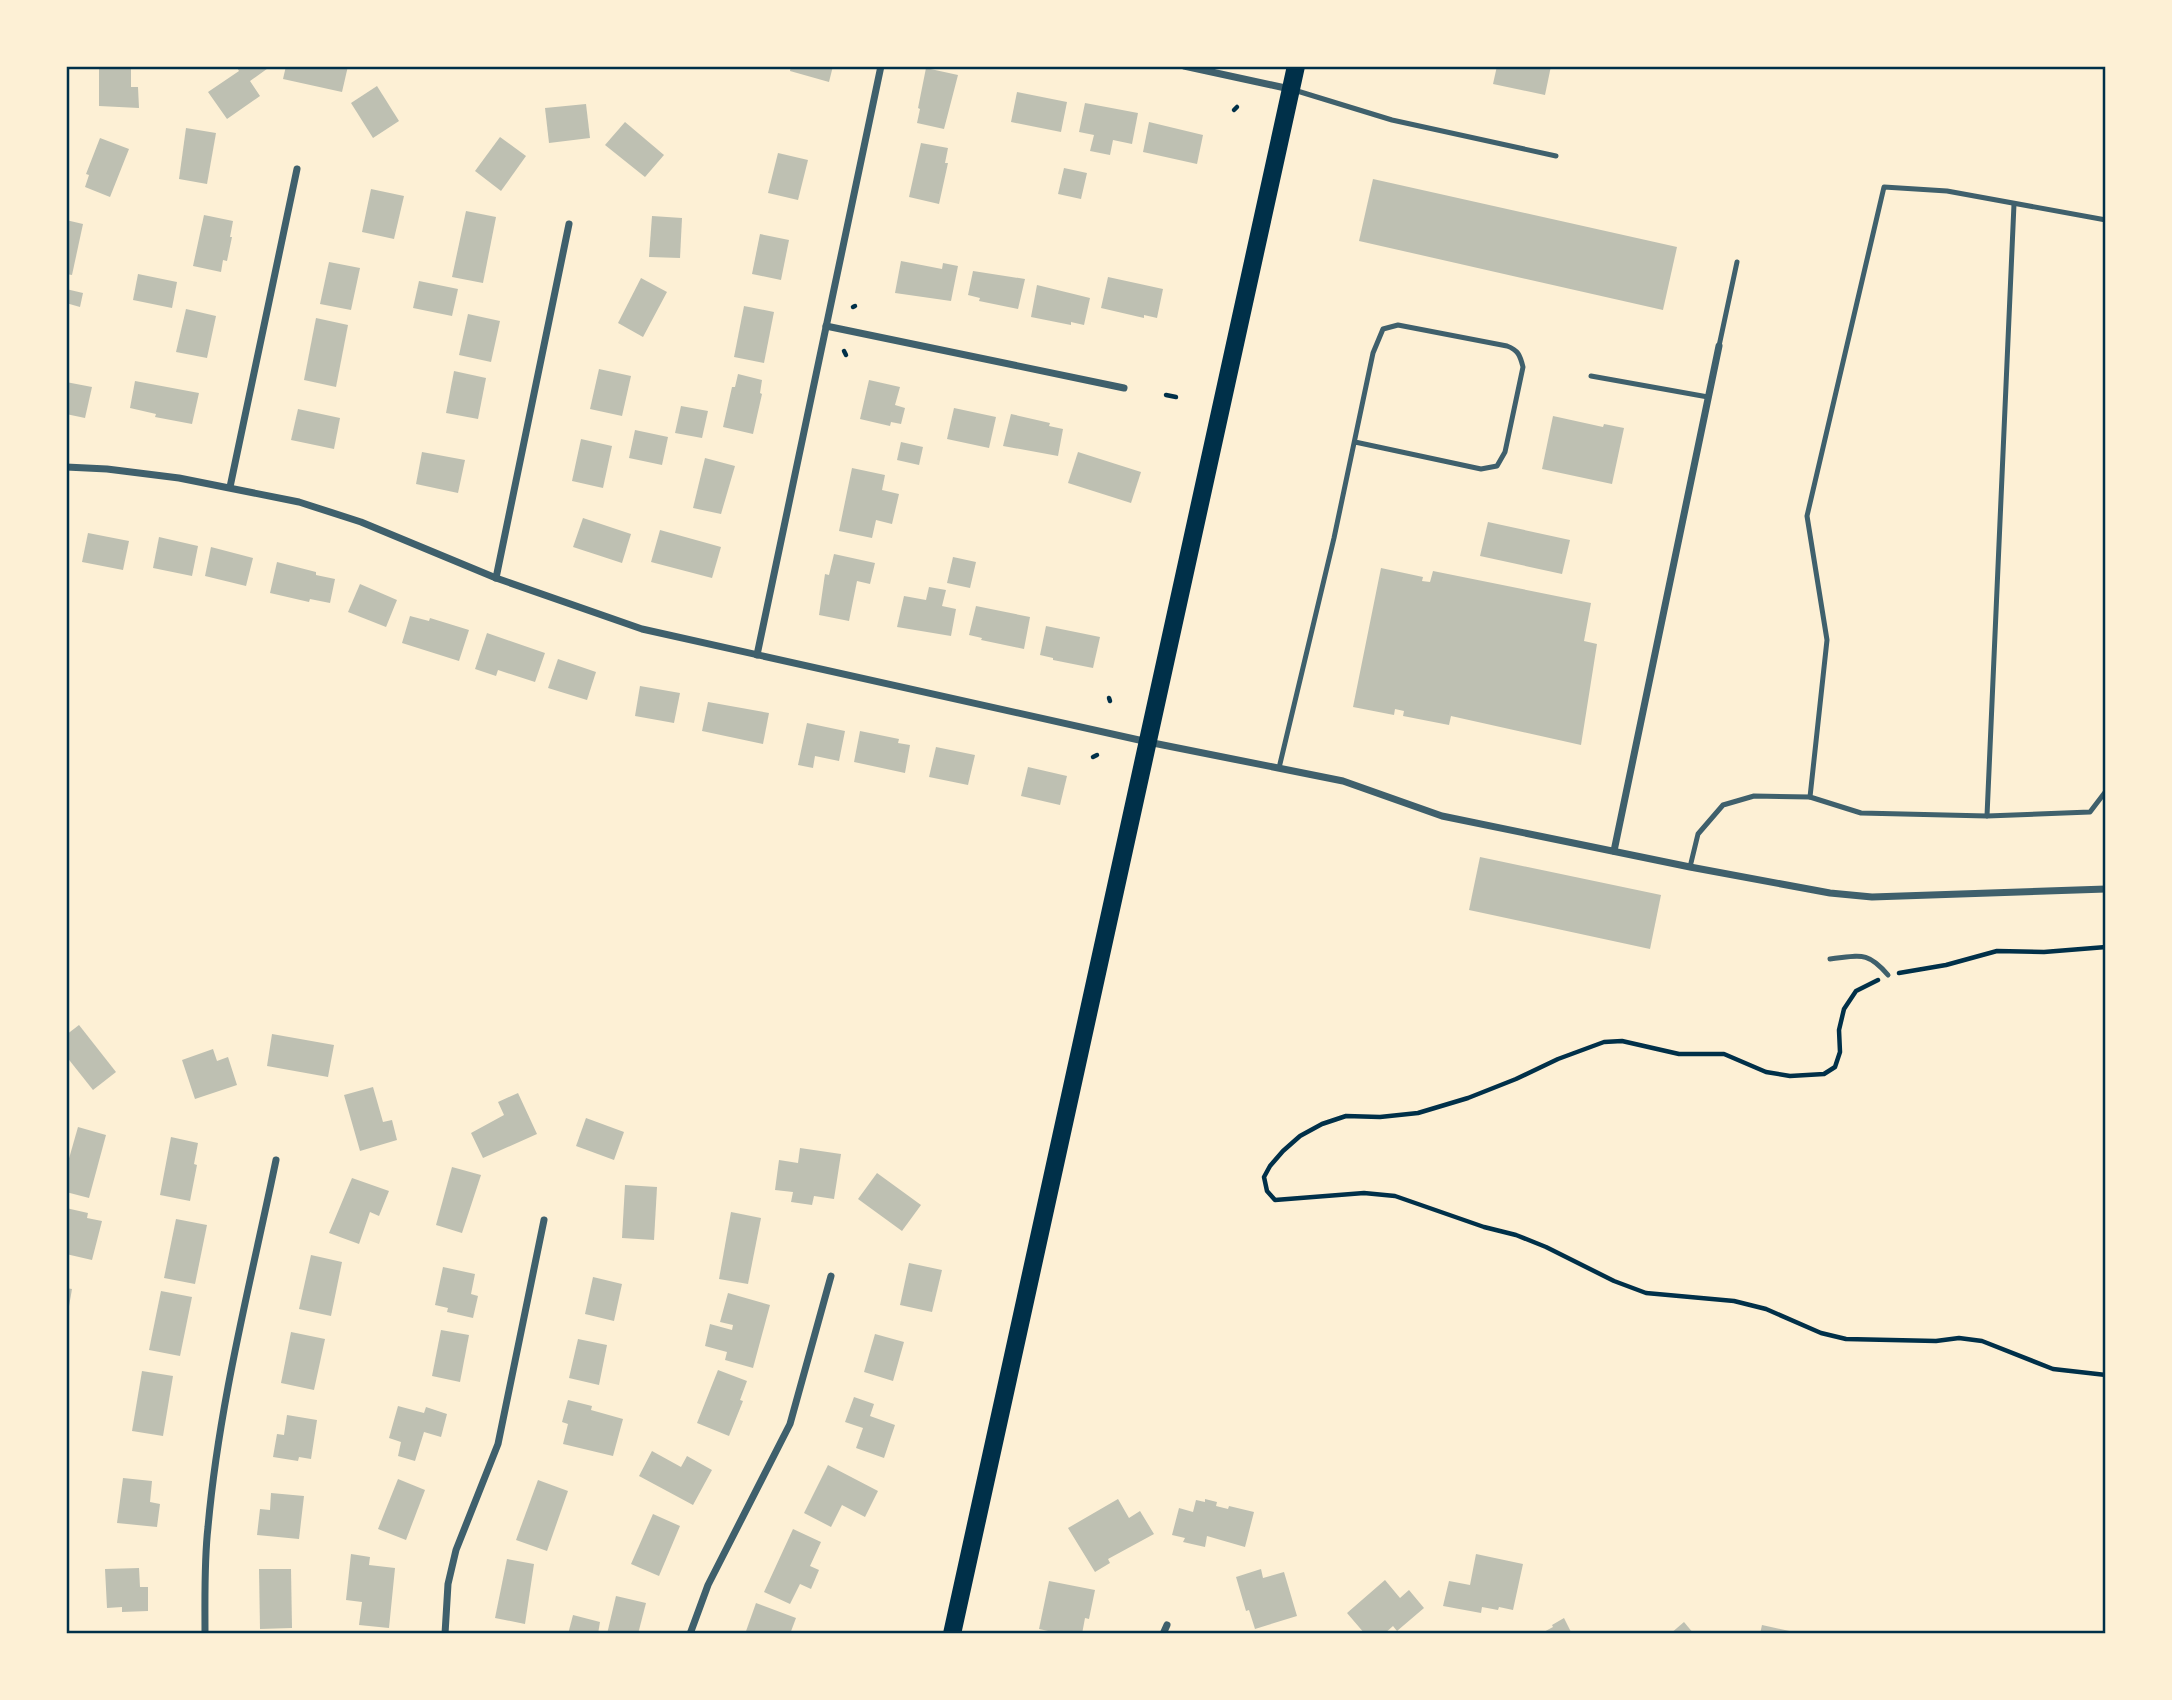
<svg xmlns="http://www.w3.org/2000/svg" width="2172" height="1700" font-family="'Open Sans',sans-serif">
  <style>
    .building { fill: #bec0b2 }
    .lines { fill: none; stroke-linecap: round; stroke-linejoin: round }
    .path { stroke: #003049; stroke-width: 4.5 }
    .service { stroke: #3f606c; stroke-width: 5 }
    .minor { stroke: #3f606c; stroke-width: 7 }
    .primary { stroke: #003049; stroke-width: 18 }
    .neatline { fill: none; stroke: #003049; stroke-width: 2.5 }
  </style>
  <rect width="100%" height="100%" fill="#fdf0d5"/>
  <!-- building -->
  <g class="building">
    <polygon points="236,66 271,66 250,81 260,96 227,119 208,92 239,71"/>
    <polygon points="286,66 348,66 342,92 283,79"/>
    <polygon points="791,66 833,66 829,82 790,71"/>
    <polygon points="1497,66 1551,66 1545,95 1493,84"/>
    <polygon points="99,68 131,68 131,87 138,87 139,108 99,106"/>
    <polygon points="926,68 958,75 944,129 917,123 920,109 918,108"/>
    <polygon points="377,86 399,121 373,138 351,103"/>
    <polygon points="1017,92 1067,102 1061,132 1011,122"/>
    <polygon points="1085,103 1138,113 1132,144 1113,140 1110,155 1090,151 1094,135 1079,132"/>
    <polygon points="586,104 590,138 549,143 545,108"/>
    <polygon points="625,122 664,155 645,177 605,145"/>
    <polygon points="1149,122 1203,135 1197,164 1143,152"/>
    <polygon points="186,128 216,133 207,184 179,179"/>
    <polygon points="500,137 526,156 501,191 475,171"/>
    <polygon points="100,138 129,149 110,197 85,187 89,175 86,174"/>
    <polygon points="921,143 948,148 945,163 948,163 939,204 909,197"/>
    <polygon points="778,153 808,160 798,200 768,193"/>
    <polygon points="1064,168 1087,173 1081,199 1058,194"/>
    <polygon points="1373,179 1677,247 1663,310 1359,241"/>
    <polygon points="371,189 404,196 394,239 362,232"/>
    <polygon points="466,211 496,217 483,283 452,277"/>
    <polygon points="204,215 233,221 230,237 232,237 227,261 223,260 221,272 193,266"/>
    <polygon points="652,216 682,218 680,258 649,257"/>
    <polygon points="66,220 83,224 72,275 66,274"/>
    <polygon points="760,234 789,240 781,280 752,274"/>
    <polygon points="901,261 942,269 943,263 958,266 951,301 895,293"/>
    <polygon points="329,262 360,268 351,310 320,304"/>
    <polygon points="973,271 1025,279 1018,309 979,301 980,298 968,295"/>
    <polygon points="138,274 177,282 172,308 133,300"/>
    <polygon points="1108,277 1163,289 1157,318 1144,315 1144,318 1101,308"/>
    <polygon points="641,278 667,292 643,337 618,323"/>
    <polygon points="419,281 458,289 452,316 413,308"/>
    <polygon points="1037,285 1090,298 1084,325 1071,322 1071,325 1031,317"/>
    <polygon points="66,289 83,293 80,307 66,303"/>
    <polygon points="744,306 774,312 764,363 734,357"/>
    <polygon points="186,309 216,316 207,358 176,352"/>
    <polygon points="468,314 500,321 491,362 459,355"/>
    <polygon points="316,318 348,325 336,387 304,380"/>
    <polygon points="599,369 631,376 622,416 590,409"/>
    <polygon points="454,371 486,378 478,419 446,413"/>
    <polygon points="738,374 762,380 760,393 762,394 753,434 723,427 732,387 735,387"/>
    <polygon points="869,380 900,387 895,405 905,408 901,424 891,422 890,426 860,419"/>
    <polygon points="135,381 199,393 192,424 155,417 156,414 130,408"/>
    <polygon points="66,382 92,387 85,418 66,414"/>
    <polygon points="681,406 708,411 702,438 675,433"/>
    <polygon points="954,408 996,417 989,448 947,439"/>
    <polygon points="298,409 340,418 334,449 291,440"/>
    <polygon points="1011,414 1050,423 1049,426 1063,429 1058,456 1003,446"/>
    <polygon points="1553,416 1603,427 1604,424 1624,428 1612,484 1542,469"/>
    <polygon points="635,430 668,437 662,465 629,458"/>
    <polygon points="581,439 612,446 603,488 572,481"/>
    <polygon points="901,442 923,447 919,465 897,460"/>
    <polygon points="422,452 465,460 458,493 416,484"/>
    <polygon points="1078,452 1141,472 1131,503 1068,483"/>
    <polygon points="705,458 735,466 721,514 693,508"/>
    <polygon points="852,468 885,475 882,490 899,494 892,524 876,520 872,538 839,531"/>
    <polygon points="583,518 631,534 622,563 573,547"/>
    <polygon points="1488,522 1570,540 1562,574 1480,556"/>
    <polygon points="660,530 721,547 712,578 651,562"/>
    <polygon points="88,533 129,541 123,570 82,562"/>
    <polygon points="159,537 198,546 192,576 153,568"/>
    <polygon points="211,547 253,558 246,586 205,576"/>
    <polygon points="834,554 875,563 870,584 857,581 849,621 819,615 825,574 829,575"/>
    <polygon points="953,557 976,562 970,588 947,583"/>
    <polygon points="277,562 316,572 316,575 335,579 330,603 310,599 309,602 270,593"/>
    <polygon points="1381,568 1423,577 1422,581 1430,582 1433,571 1591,603 1584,641 1597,644 1581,745 1451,716 1449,725 1403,716 1404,711 1395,709 1394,715 1353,707"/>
    <polygon points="360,584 397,600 386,627 348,612"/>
    <polygon points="929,587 946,590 942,606 956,609 951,636 897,627 904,596 926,600"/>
    <polygon points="976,606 1030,617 1024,649 981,640 982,638 969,635"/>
    <polygon points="410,616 429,621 430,618 469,630 459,661 402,643"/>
    <polygon points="1046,626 1100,637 1093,668 1053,660 1053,658 1040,655"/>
    <polygon points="487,633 545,653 535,682 498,670 496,676 475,669"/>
    <polygon points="558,659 596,672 587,700 548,688"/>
    <polygon points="640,686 680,693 674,723 635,716"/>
    <polygon points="708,702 769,713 763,744 702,731"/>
    <polygon points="807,723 845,731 839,761 815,756 813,768 798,765"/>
    <polygon points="860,731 899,739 898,743 910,745 905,773 854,762"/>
    <polygon points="936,747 975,755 968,785 929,777"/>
    <polygon points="1028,767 1067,776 1060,805 1021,796"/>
    <polygon points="1480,857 1661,895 1650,949 1469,910"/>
    <polygon points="79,1025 116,1072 93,1090 66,1056 66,1035"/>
    <polygon points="272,1034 334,1045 328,1077 267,1066"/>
    <polygon points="213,1049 217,1061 228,1057 237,1085 195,1099 182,1060"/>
    <polygon points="373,1087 383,1122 392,1120 397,1140 360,1151 344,1095"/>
    <polygon points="518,1093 537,1134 483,1158 471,1133 504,1115 498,1102"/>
    <polygon points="586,1118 624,1132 614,1160 576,1146"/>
    <polygon points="78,1127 106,1135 89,1198 66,1192 66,1169"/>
    <polygon points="171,1137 198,1143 194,1164 197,1165 190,1201 160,1195"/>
    <polygon points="800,1148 841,1154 834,1199 814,1196 812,1205 791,1202 793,1192 775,1190 779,1160 798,1163"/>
    <polygon points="452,1167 481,1175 462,1233 436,1225"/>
    <polygon points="877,1173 921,1205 902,1231 858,1199"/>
    <polygon points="352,1178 389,1191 379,1216 370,1212 359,1244 329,1233"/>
    <polygon points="625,1185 657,1187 654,1240 622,1238"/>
    <polygon points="66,1208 88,1213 87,1218 102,1221 92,1260 66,1254"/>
    <polygon points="731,1212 761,1218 748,1284 719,1279"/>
    <polygon points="176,1219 207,1225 195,1284 164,1278"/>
    <polygon points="311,1255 342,1262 331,1316 299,1309"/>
    <polygon points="909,1263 942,1270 932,1312 900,1305"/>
    <polygon points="443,1267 475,1274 471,1294 478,1296 473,1318 447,1312 448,1308 435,1305"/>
    <polygon points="593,1277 622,1284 614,1321 585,1314"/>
    <polygon points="66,1288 72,1289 68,1312 66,1312"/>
    <polygon points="161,1291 192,1297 180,1356 149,1350"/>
    <polygon points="728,1293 770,1305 753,1368 725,1360 727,1352 705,1346 710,1324 732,1330 733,1325 720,1322"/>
    <polygon points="441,1330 469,1335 460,1382 432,1376"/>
    <polygon points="291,1332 325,1339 314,1390 281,1383"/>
    <polygon points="875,1334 904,1342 893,1381 864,1372"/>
    <polygon points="578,1339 607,1345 599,1385 569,1378"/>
    <polygon points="718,1370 747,1381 740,1400 743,1401 729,1436 697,1423"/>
    <polygon points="142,1371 173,1376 163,1436 132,1431"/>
    <polygon points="854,1397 874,1404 870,1416 895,1425 884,1458 856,1448 863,1428 845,1422"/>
    <polygon points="568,1400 592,1406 591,1410 623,1419 613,1456 563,1444 568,1424 562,1422"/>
    <polygon points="398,1406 424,1413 426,1407 447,1414 441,1437 424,1432 415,1461 398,1456 401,1442 389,1438"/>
    <polygon points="287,1415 317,1420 311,1459 299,1457 298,1461 273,1457 277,1434 284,1435"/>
    <polygon points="652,1451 681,1467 687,1456 712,1470 693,1505 639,1476"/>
    <polygon points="828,1465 878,1491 865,1517 842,1505 831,1527 804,1513"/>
    <polygon points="123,1478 152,1481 150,1502 160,1504 157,1527 117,1523"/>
    <polygon points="398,1479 425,1490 406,1540 378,1529"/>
    <polygon points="538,1480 568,1491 547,1551 516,1540"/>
    <polygon points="271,1493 304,1496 299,1539 257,1535 260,1509 270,1510"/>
    <polygon points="1118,1499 1129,1518 1140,1511 1154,1534 1108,1559 1110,1563 1095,1572 1068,1528"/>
    <polygon points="1205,1499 1217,1502 1216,1506 1228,1509 1229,1506 1254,1512 1245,1547 1207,1536 1205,1547 1183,1542 1185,1538 1172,1535 1179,1508 1193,1512 1196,1500 1205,1502"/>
    <polygon points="653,1514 680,1526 659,1576 631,1564"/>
    <polygon points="793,1529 821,1542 810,1566 819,1570 811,1589 800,1584 790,1604 764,1592"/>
    <polygon points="351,1554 370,1557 369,1565 395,1568 389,1628 359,1625 362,1602 346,1600"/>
    <polygon points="1476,1554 1523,1564 1513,1610 1499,1607 1498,1610 1482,1607 1481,1613 1443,1606 1449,1581 1470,1585"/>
    <polygon points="507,1559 534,1564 525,1624 495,1618"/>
    <polygon points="139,1568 140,1587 148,1587 148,1611 122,1612 122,1607 107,1608 105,1569"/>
    <polygon points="259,1569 291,1569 292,1628 260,1629"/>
    <polygon points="1261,1569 1263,1578 1284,1572 1297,1616 1255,1629 1249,1610 1246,1611 1236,1577"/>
    <polygon points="1385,1580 1400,1598 1409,1590 1424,1608 1397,1631 1393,1626 1384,1634 1365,1634 1347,1613"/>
    <polygon points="1049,1581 1095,1590 1089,1619 1085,1618 1082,1634 1062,1634 1039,1629"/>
    <polygon points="616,1596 646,1603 638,1634 607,1634"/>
    <polygon points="756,1603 796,1618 790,1634 745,1634"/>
    <polygon points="573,1615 600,1622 598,1634 568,1634"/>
    <polygon points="1564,1618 1572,1634 1540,1634 1553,1627 1552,1625"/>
    <polygon points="1684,1622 1694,1634 1670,1634"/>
    <polygon points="1762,1625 1794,1632 1793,1634 1760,1634"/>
  </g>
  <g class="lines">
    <!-- path -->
    <g class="path">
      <polyline points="1234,110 1237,107"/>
      <polyline points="853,307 855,306"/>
      <polyline points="844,351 846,355"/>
      <polyline points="1166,395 1176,397"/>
      <polyline points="1109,698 1110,701"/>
      <polyline points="1093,757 1097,755"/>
      <polyline points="1899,973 1946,965 1997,951 2044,952 2106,947"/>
      <polyline points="1878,980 1856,991 1844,1009 1839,1030 1840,1052 1835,1067 1824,1074 1790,1076 1766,1072 1724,1054 1679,1054 1622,1041 1604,1042 1558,1059 1516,1079 1468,1098 1418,1113 1380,1117 1346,1116 1322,1124 1300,1136 1283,1151 1270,1166 1264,1177 1267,1191 1275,1200 1364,1193 1395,1196 1484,1227 1516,1235 1546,1247 1614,1281 1646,1293 1734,1301 1766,1309 1821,1333 1846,1339 1936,1341 1959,1338 1982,1341 2053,1369 2106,1375"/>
    </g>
    <!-- service -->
    <g class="service">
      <polyline points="1294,90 1392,120 1556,156"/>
      <polyline points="2106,220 1947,191 1884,187 1807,516 1827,640 1810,797 1861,813 1987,816 2090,812 2106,791"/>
      <polyline points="1719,346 1737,262"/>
      <polyline points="1591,376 1708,397"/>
      <path d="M1279 768 1334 538 1373 353 1383 329 1398 325 1507 346C1518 350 1520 355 1523 367L1505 452 1497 466 1481 469 1355 442"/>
      <polyline points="1987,816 2014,204"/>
      <polyline points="1690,867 1698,834 1723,805 1754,796 1810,797"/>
      <path d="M1830 959C1859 956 1867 950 1888 975"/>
    </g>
    <!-- minor -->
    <g class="minor">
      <polyline points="1184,66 1290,89"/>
      <polyline points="826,326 1124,388"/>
      <polyline points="66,467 107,469 179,478 299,502 361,522 496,578 642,629 1148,742 1343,781 1442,816 1690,867 1830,893 1872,897 2106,889"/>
      <polyline points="230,487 297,169"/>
      <polyline points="496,578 569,224"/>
      <polyline points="757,655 881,66"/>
      <polyline points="1614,851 1719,346"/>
      <path d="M205 1634C205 1598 204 1562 208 1527 219 1403 251 1281 276 1160"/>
      <polyline points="445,1634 448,1584 456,1550 498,1444 544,1220"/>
      <polyline points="690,1634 708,1585 790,1424 831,1276"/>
      <polyline points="1163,1634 1167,1625"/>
    </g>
    <!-- primary -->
    <polyline class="primary" points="952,1634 1296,66"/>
  </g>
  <!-- border -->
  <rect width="2172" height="1700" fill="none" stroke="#fdf0d5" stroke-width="136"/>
  <rect x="68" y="68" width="2036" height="1564" class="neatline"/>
</svg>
